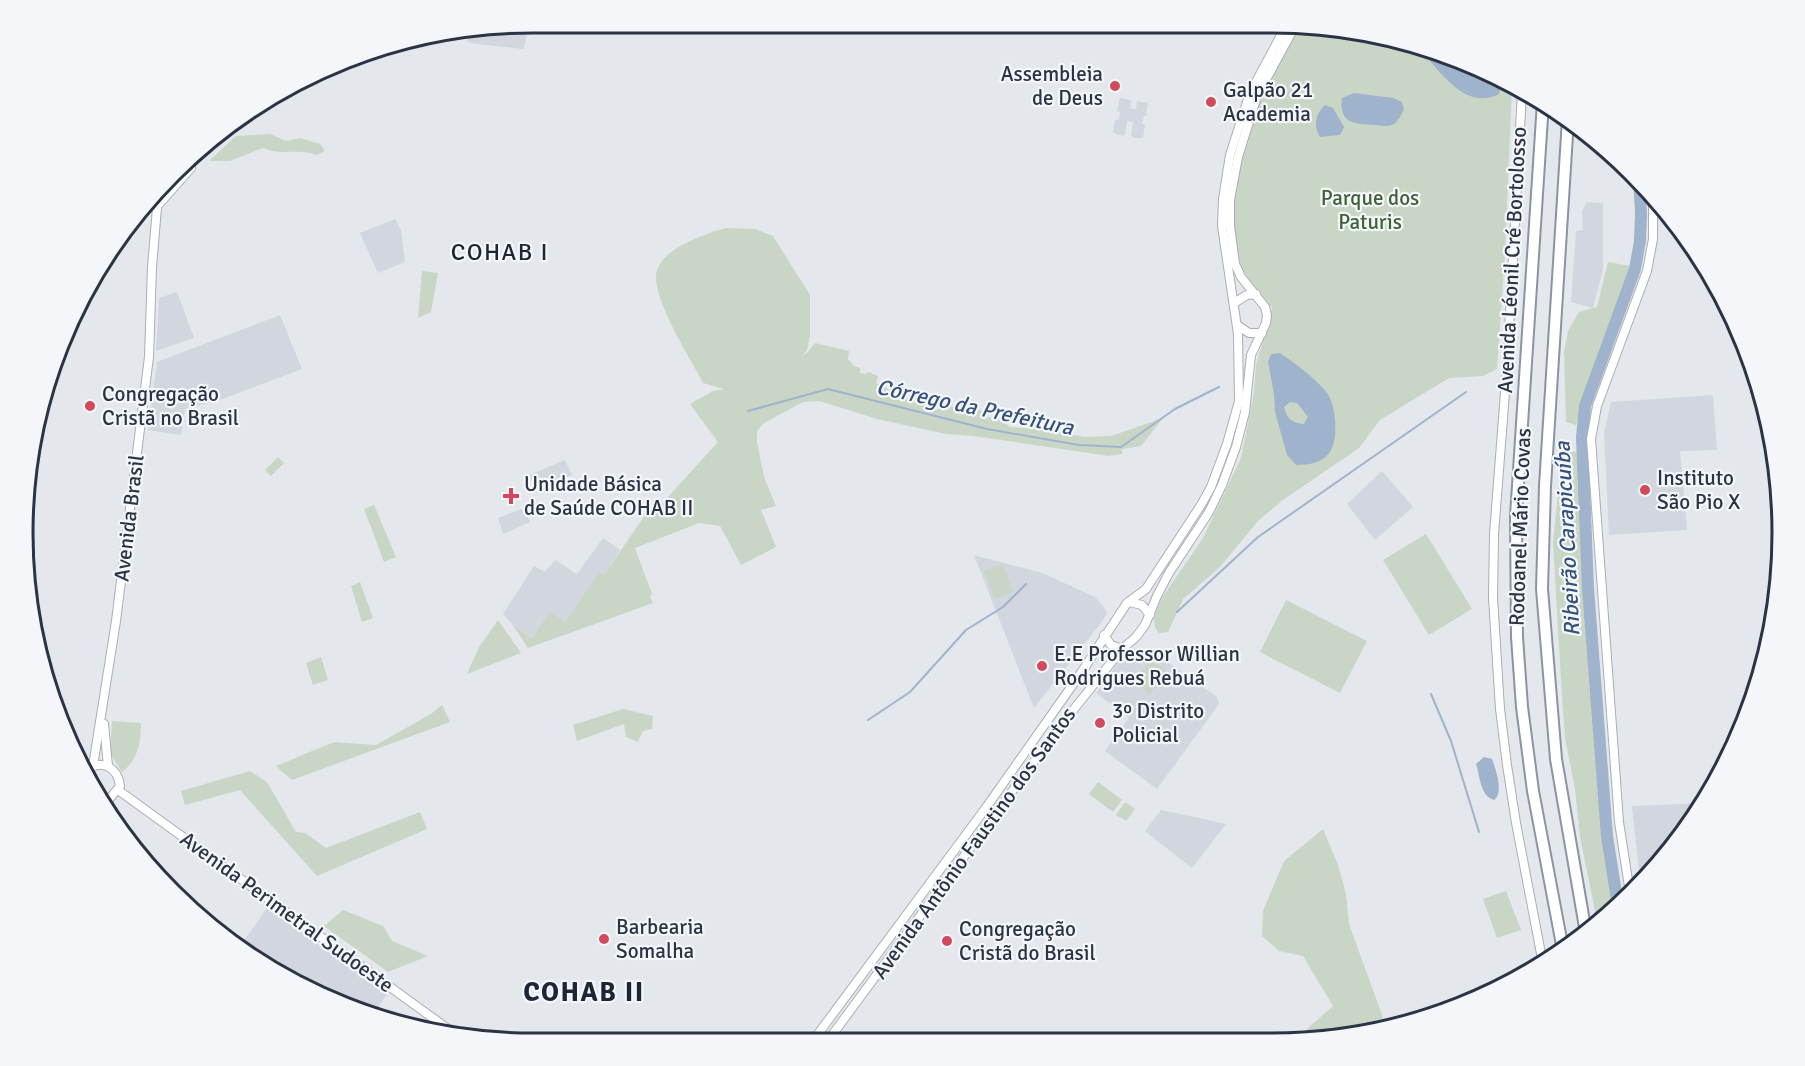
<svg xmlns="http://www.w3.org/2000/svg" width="1805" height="1066" font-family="Signika,sans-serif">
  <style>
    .built { fill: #d2d6de }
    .green { fill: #c9d6c5 }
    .water { fill: #9fb4cc; fill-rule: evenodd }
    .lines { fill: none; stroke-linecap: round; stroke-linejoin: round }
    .stream { stroke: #9fb4cc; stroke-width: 2 }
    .river { stroke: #9fb4cc; stroke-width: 12 }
    .secondary-casing { stroke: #a9aeb7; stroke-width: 10 }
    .highway-casing { stroke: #8b94a3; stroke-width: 14 }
    .secondary { stroke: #fff; stroke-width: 8 }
    .highway { stroke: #fff; stroke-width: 10 }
    .poi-dot { fill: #d1495b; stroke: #f4f6f9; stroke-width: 2 }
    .labels { text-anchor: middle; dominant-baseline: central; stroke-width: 4.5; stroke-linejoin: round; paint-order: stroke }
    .poi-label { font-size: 21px; fill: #2b3445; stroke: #f4f6f9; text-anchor: start }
    .park-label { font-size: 21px; fill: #3f6138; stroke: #f4f6f9 }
    .street-label { font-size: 21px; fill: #2b3445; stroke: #f4f6f9 }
    .water-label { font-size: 22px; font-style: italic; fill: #34527a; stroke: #f4f6f9 }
    .quarter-label { font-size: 24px; letter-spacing: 1.5px; fill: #1d2536; stroke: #f4f6f9 }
    .district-label { font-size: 27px; font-weight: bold; letter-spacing: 1.5px; fill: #1d2536; stroke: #f4f6f9 }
    .rim { fill: none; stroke: #2b3445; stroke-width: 3 }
  </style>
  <rect width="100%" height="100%" fill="#e4e7ec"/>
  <!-- built -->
  <g class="built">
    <polygon points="529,23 524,49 469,43 467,41 467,33"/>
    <polygon points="1120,98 1131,100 1130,108 1136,109 1137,101 1148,103 1146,116 1144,116 1142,124 1145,125 1143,138 1134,138 1131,135 1133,122 1127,121 1125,135 1123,136 1113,133 1115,120 1119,120 1120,112 1117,111"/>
    <polygon points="1587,202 1603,203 1603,269 1593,308 1571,302 1576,231 1583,230 1582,211"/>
    <polygon points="395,219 401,230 405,262 378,273 360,233"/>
    <polygon points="177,292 194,338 156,351 159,298"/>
    <polygon points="280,315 302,369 217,401 185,409 181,435 148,430 157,362"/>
    <polygon points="1713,395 1717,450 1680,451 1687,530 1609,535 1604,433 1611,402"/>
    <polygon points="565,460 572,475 536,491 529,475"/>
    <polygon points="1382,471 1413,507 1375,540 1347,504"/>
    <polygon points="524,508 530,522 503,534 498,518"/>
    <polygon points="603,538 620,550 604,575 599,572 564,623 533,638 512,624 503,614 534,566 545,572 555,560 577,574"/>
    <polygon points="974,555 1042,573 1095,597 1104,607 1107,614 1100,624 1034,708"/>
    <polygon points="1136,648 1152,651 1217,697 1219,704 1157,789 1105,751 1129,718 1096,693 1126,652"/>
    <polygon points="1704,803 1696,817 1640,881 1632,806"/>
    <polygon points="1161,810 1226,824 1192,868 1145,831"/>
    <polygon points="267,908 388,993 371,1017 249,957 239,948"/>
  </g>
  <!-- green -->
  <g class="green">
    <path d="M1298 24 1436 50 1512 87 1505 253 1497 369 1483 376 1449 378 1380 420 1359 448 1283 500 1259 520 1218 569 1183 599 1168 632 1159 633 1155 627 1154 617 1162 598 1203 538 1241 458 1254 393 1256 365 1272 308C1264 297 1238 268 1235 256 1218 185 1260 84 1298 24Z"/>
    <polygon points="382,47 381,58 358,55 369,49"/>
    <path d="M270 134 286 141 300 138 320 144 325 151 316 155C298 148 280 156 263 148L230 161H209L236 136Z"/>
    <path d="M725 228 755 229 773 236 810 295V335L807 350 801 357 808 352 815 343 849 351 848 359 854 366 860 368V373L866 374 868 372 878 376 876 383 915 402 920 403V399L936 403 935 409 937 410 943 405 985 411 986 417 999 419 1010 427 1058 431 1084 437 1111 436 1163 418 1141 446 1122 449V454L1109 456 974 436 946 434 877 419 819 401 803 402 764 423 757 431V442L764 477 776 506 761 510 776 547 741 565 720 526 699 523 635 548 652 594 650 596 653 603 528 648 512 624 532 638 550 612 565 622 599 572 604 575 645 515 657 509 718 442 690 404 713 391 724 389 703 383C691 359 649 295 657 270 664 248 705 234 725 228Z"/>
    <polygon points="1608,262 1630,266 1601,356 1586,388 1576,425 1566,422 1564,352 1568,331 1579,312 1597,307"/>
    <polygon points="422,271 438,273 431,312 418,318"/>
    <path d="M1562 452H1577C1584 558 1587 664 1597 770 1602 817 1609 863 1615 910L1598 925 1580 837 1575 789 1565 738 1562 697 1553 543Z"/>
    <polygon points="278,457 284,463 271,476 265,470"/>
    <polygon points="374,505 396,557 384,562 364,509"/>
    <polygon points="1426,534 1472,609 1429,635 1383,560"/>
    <polygon points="1003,564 1013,592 995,599 984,571"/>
    <polygon points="360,582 373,618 362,622 351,586"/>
    <polygon points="1286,600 1367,641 1340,693 1260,652"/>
    <polygon points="498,620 521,653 467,674 479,647"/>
    <polygon points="321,657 328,680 313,685 306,663"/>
    <polygon points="1150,660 1166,670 1150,694 1134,683"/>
    <polygon points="442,705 450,722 292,780 276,766 334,742 376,745 431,714"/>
    <polygon points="623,709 653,716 652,729 643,731 638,742 626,737 624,724 577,741 573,725"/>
    <path d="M112 721 141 723C141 742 138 760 122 772L110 753Z"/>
    <polygon points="250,771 267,782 296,832 305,833 326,848 420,812 427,829 317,876 240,790 185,805 181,791"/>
    <polygon points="1098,782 1122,800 1113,812 1089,794"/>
    <polygon points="1125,802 1135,809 1126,821 1116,815"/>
    <polygon points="1323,829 1338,865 1346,894 1349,924 1386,1026 1309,1042 1307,1029 1333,1006 1303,956 1279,951 1262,936 1263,911 1284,861"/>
    <polygon points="1506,891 1521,930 1497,938 1483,899"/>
    <polygon points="343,910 383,926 392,941 428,956 388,972 324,926"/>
  </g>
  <!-- water -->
  <g class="water">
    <path d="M1415 45 1436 50 1502 82 1499 94C1463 113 1437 65 1415 45Z"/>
    <path d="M1354 93 1393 98 1402 102 1404 109C1402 113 1400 118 1397 121 1392 128 1383 126 1375 125 1356 124 1338 124 1342 98Z"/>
    <path d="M1325 105 1333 108 1344 127 1340 135 1320 137C1313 126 1315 115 1325 105Z"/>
    <path d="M1280 353C1295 363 1312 376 1324 389 1332 398 1334 409 1335 420 1337 450 1329 465 1296 465L1287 455 1275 412 1274 394 1268 362 1271 354ZM1290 402 1297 403 1308 417 1304 424C1292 423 1287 419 1284 407Z"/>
    <path d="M1484 757 1492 759C1496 770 1504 793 1494 800 1480 796 1480 776 1476 764Z"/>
  </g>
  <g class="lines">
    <!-- stream -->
    <g class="stream">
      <polyline points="748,411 828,389 987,429 1079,445 1121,447 1175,409 1219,387"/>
      <polyline points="1177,612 1258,537 1466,392"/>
      <polyline points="1431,694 1451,741 1479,832"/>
      <polyline points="868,720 910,692 966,630 1003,607 1026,584"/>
    </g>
    <!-- river -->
    <polyline class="river" points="1618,906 1607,836 1588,588 1582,437 1585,406 1635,269 1640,241 1641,213 1639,179"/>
    <defs>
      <g id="secondary">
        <polyline points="1522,92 1507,367 1494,534 1493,598 1500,709 1507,765 1516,823 1543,964"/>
        <polyline points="159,204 191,168"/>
        <polyline points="1234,303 1247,295 1256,294"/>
        <polyline points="1237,325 1249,333 1262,333"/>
        <polyline points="1129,602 1142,605 1150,615"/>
        <polyline points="1104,635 1111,645 1122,649"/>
        <polyline points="104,724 108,766"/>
        <polyline points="93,766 116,621 149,357 152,267 158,196"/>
        <path d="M88 768C104 760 118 768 120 786L106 803"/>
        <polyline points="118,790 455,1034"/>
        <polyline points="1630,893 1619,822 1591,439 1597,406 1647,271 1653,239 1653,196"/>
        <polyline points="812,1042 985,809 1081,673 1127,603 1146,589 1201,505 1211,487 1227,444 1239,401 1238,334 1222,226 1223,199 1230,155 1250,93 1287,24"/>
        <polyline points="827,1042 1058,729 1122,649 1136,637 1145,625 1157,596 1169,573 1209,512 1222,485 1236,447 1245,412 1251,355 1266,323 1267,315 1265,307 1241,277 1235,264 1230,226 1230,200 1238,157 1257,96 1296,24"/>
      </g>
      <g id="highway">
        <polyline points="1543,102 1516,516 1517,637 1522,707 1533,791 1563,950"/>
        <polyline points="1568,119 1545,486 1542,589 1556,759 1586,933"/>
      </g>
    </defs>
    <!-- secondary casing -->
    <use href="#secondary" class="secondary-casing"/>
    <!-- highway casing -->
    <use href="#highway" class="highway-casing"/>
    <!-- secondary -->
    <use href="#secondary" class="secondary"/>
    <!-- highway -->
    <use href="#highway" class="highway"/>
  </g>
  <!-- markers -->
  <g class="poi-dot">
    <circle cx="1115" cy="86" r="6"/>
    <circle cx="1211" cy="102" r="6"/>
    <circle cx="90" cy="406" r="6"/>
    <circle cx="1645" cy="490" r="6"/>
    <path d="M508 487h6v6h6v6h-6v6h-6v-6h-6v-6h6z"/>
    <circle cx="1042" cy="666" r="6"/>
    <circle cx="1100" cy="723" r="6"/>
    <circle cx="604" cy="939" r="6"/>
    <circle cx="947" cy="941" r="6"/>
  </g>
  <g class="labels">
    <!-- poi labels -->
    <g class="poi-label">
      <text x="1103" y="74" text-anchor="end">Assembleia<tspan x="1103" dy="24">de Deus</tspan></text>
      <text x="1223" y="90">Galpão 21<tspan x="1223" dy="24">Academia</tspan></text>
      <text x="102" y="394">Congregação<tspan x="102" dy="24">Cristã no Brasil</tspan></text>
      <text x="1657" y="478">Instituto<tspan x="1657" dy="24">São Pio X</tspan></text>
      <text x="524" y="484">Unidade Básica<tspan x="524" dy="24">de Saúde COHAB II</tspan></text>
      <text x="1054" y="654">E.E Professor Willian<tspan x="1054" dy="24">Rodrigues Rebuá</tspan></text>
      <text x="1112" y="711">3º Distrito<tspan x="1112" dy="24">Policial</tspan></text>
      <text x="616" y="927">Barbearia<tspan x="616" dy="24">Somalha</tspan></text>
      <text x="959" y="929">Congregação<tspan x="959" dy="24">Cristã do Brasil</tspan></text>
    </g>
    <!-- park labels -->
    <g class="park-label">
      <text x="1370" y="198">Parque dos<tspan x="1370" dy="24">Paturis</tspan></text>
    </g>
    <!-- street labels -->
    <g class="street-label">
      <text transform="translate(1512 260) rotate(-87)">Avenida Léonil Cré Bortolosso</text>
      <text transform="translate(129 518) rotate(-83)">Avenida Brasil</text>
      <text transform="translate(1520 527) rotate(-88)">Rodoanel Mário Covas</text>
      <text transform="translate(974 843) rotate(-54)">Avenida Antônio Faustino dos Santos</text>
      <text transform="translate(287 912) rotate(36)">Avenida Perimetral Sudoeste</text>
    </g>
    <!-- water labels -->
    <g class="water-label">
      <text transform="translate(975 407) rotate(12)">Córrego da Prefeitura</text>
      <text transform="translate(1567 539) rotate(-93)">Ribeirão Carapicuíba</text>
    </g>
    <!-- quarter labels -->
    <g class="quarter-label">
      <text x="500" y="252">COHAB I</text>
    </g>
    <!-- district labels -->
    <g class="district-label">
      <text x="584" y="992">COHAB II</text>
    </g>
  </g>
  <!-- crop -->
  <path d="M0 0H1805V1066H0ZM533 33H1272A500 500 0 0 1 1772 533V533A500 500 0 0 1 1272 1033H533A500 500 0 0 1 33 533V533A500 500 0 0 1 533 33Z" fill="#f4f6f9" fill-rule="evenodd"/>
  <path class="rim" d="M533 33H1272A500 500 0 0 1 1772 533V533A500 500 0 0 1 1272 1033H533A500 500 0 0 1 33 533V533A500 500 0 0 1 533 33Z"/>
</svg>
